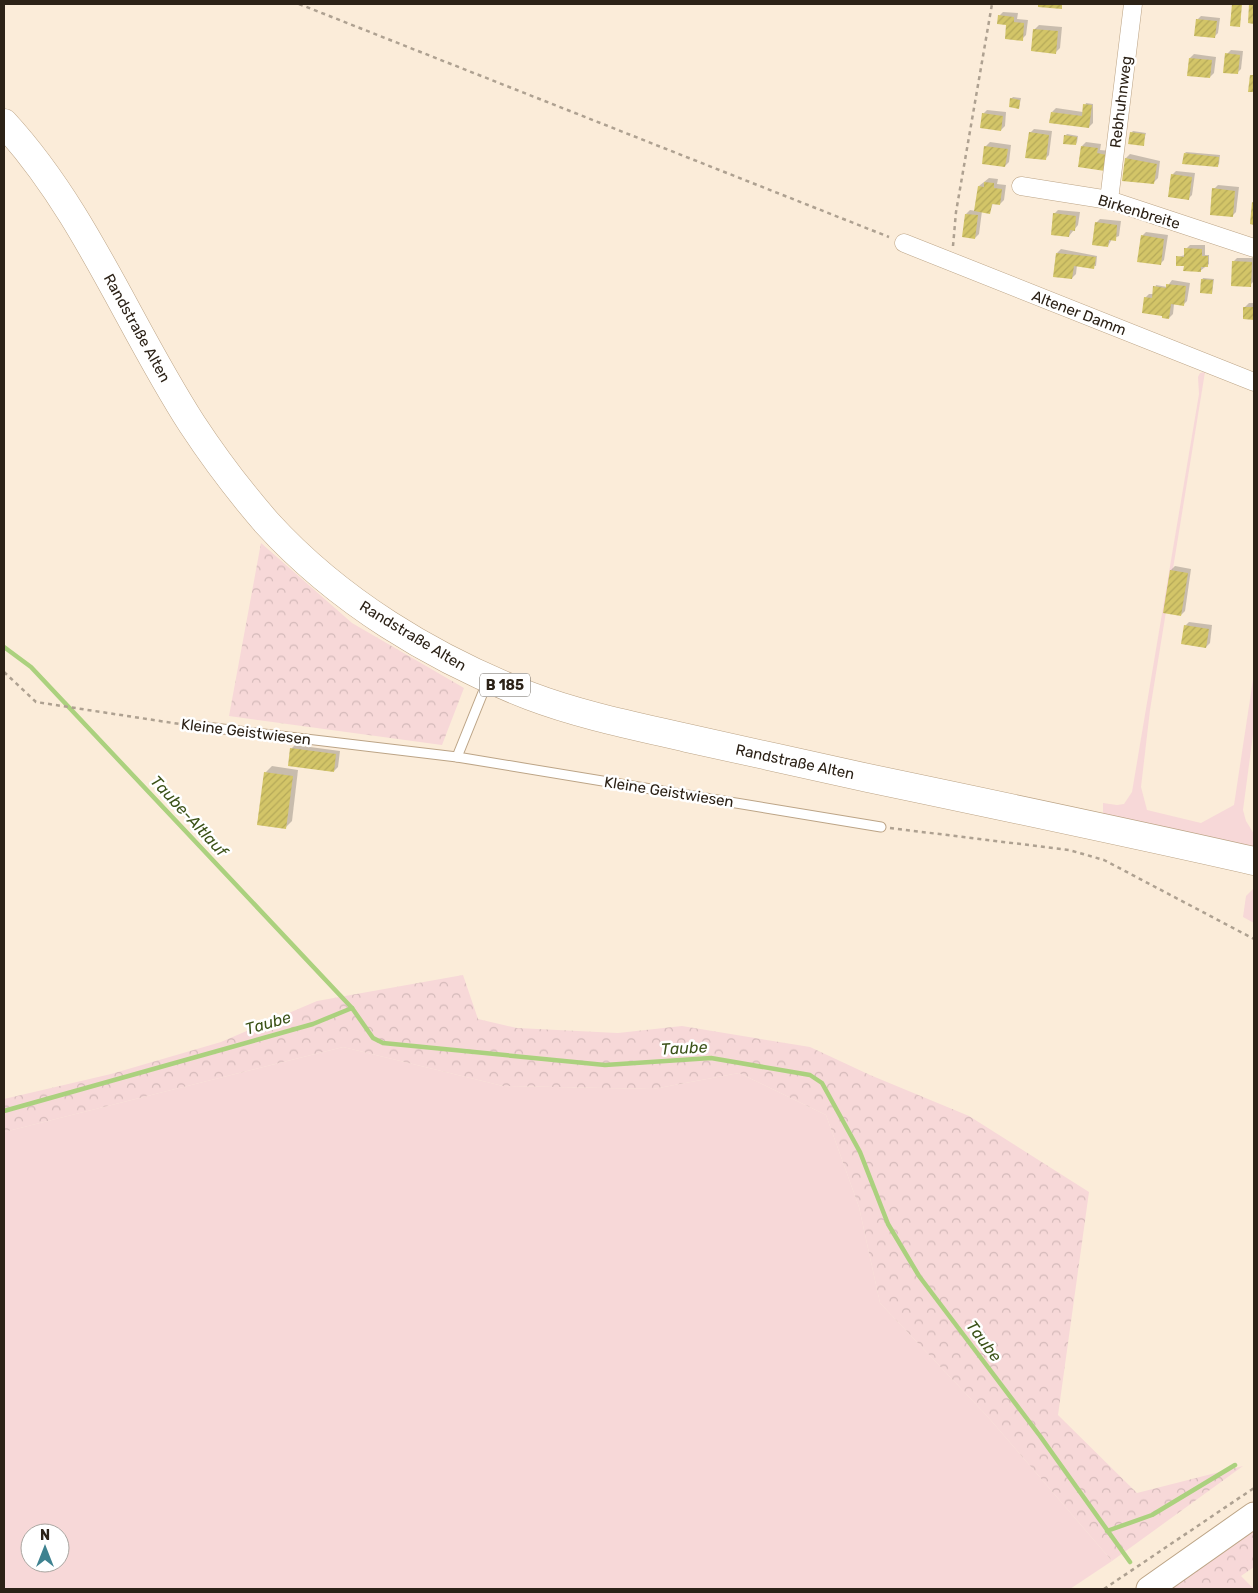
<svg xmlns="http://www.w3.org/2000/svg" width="1258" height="1593" font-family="Rubik,sans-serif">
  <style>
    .grass { fill: #f7d8d8; fill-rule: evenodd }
    .forest { fill: url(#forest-crowns) }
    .shadow { fill: #0003 }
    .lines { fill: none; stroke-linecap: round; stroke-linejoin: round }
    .stream { stroke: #abd17e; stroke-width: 4.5 }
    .building { fill: url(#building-hatch) }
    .lane-casing { stroke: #bca486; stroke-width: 11 }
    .street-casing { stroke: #bca486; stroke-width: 19 }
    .secondary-casing { stroke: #bca486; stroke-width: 27 }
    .primary-casing { stroke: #bca486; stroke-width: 29 }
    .path { stroke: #aea191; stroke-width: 2.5; stroke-dasharray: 4 4; stroke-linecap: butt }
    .lane { stroke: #fff; stroke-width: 9 }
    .street { stroke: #fff; stroke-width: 18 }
    .secondary { stroke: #fff; stroke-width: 25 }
    .primary { stroke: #fff; stroke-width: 28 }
    .labels { text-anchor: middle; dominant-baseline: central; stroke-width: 5; stroke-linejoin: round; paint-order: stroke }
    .shield { fill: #fff; stroke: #6b645d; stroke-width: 1 }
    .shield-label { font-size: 14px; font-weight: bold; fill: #2c2217 }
    .street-label { font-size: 15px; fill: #2c2217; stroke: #fff }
    .water-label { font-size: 16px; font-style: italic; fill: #3b5218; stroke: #fff }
  </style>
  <defs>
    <pattern id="forest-crowns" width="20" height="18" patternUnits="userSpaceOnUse" patternTransform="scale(1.25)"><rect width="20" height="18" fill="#f7d8d8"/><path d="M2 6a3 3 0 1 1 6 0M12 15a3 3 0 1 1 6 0" fill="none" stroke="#d4b9b9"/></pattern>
    <pattern id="building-hatch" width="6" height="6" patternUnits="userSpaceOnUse" patternTransform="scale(1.25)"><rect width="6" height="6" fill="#d3c568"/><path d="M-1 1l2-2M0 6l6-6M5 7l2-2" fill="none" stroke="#b5a959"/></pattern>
  </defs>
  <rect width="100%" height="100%" fill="#fbecd9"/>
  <!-- grass -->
  <g class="grass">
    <polygon points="1205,372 1150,710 1141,787 1147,810 1201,823 1234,805 1254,673 1254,727 1243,810 1246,821 1254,834 1254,852 1103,815 1103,803 1117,805 1124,804 1132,792 1199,394 1198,377 1200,373"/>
    <polygon points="1254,888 1254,923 1243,917 1246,896"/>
    <path d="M343 1047 503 1086 653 1089 739 1073 826 1115 859 1207 880 1303 988 1417 1112 1561 1070 1589H4V1132ZM30 1533H60V1563H30Z"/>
  </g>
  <!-- forest -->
  <g class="forest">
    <polygon points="261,543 352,623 464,688 442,745 229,716"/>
    <polygon points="463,975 478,1019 517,1028 618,1033 682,1026 810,1047 870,1075 969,1116 1089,1192 1058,1415 1137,1493 1243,1466 1112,1561 988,1417 880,1303 859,1207 826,1115 739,1073 653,1089 503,1086 343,1047 4,1132 4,1099 111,1074 221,1042 317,1001"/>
    <polygon points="1254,1527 1254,1567 1241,1576 1254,1589 1165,1589"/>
  </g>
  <!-- shadow -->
  <g class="shadow">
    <polygon points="1003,12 1018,13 1017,19 1028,20 1026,35 1022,39 999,16"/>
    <polygon points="1201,16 1220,18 1218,33 1214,37 1197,20"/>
    <polygon points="1039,25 1062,27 1060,48 1056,52 1033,50 1035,29"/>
    <polygon points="1231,50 1243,51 1241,69 1237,73 1227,54"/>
    <polygon points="1194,54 1216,57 1214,73 1210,77 1188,75 1190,58"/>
    <polygon points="1013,97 1021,98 1019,108 1011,99"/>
    <polygon points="1086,103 1093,104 1093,123 1089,127 1052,112 1056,108 1083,112"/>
    <polygon points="987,110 1006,112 1005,126 1001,130 983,114"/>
    <polygon points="1034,129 1052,131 1049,155 1045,159 1030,133"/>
    <polygon points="1133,131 1146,133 1143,144 1131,133"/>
    <polygon points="1067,134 1078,136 1077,142 1076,144 1065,136"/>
    <polygon points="990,142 1011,145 1009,162 1005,166 986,146"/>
    <polygon points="1086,142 1101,144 1100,150 1111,151 1109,166 1082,146"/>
    <polygon points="1186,152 1220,155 1219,164 1217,166 1185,153"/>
    <polygon points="1130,154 1160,161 1158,178 1154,182 1124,180 1126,158"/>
    <polygon points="1176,171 1195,173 1192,195 1188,199 1172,175"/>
    <polygon points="989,178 998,179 997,184 1006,185 1004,200 1000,204 993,203 990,212 982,211 979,234 975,238 966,214 970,210 976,211 979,186"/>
    <polygon points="1218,185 1239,187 1236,212 1232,216 1214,189"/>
    <polygon points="1058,210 1080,212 1078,225 1069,236 1054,214"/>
    <polygon points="1100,219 1121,221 1119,236 1112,239 1108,246 1096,223"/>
    <polygon points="1146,232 1168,235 1164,260 1160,264 1142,236"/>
    <polygon points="1190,245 1205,245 1205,255 1209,255 1209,264 1200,271 1185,265 1178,257 1185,255 1186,249"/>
    <polygon points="1061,249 1097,256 1096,266 1077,265 1076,274 1072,278 1057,253"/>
    <polygon points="1237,258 1254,258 1254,281 1250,285 1233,262"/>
    <polygon points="1203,278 1214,279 1212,293 1202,280"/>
    <polygon points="1172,280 1190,283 1187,301 1183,305 1174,304 1173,314 1169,318 1145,298 1149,294 1153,294 1156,285 1167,287"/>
    <polygon points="1249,303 1254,303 1254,319 1244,318 1245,307"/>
    <polygon points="1175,566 1191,569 1185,611 1181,615 1171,570"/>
    <polygon points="1189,622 1212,625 1210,643 1206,647 1185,626"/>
    <polygon points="295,745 340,751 338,767 334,771 291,749"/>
    <polygon points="272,766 298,770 292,821 286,827 265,773"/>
  </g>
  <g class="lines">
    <!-- stream -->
    <g class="stream">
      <polyline points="4,647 31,667 352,1008"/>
      <polyline points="4,1111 313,1024 352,1008 373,1038 383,1043 605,1065 711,1058 810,1075 822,1083 860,1152 888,1224 919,1276 1040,1436 1130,1562"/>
      <polyline points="1107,1531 1152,1515 1235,1465"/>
    </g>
  </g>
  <!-- building -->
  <g class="building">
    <polygon points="1038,4 1062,4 1062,9 1038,7"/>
    <polygon points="1232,4 1242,4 1240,27 1230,26"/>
    <polygon points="1249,4 1254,4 1254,24 1248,23"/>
    <polygon points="998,15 1014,17 1014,22 1024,23 1023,41 1005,39 1006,25 997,24"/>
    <polygon points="1196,19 1217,21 1215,38 1194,36"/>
    <polygon points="1033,29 1058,31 1056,54 1031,51"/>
    <polygon points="1225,53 1240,55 1238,74 1223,73"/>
    <polygon points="1189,58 1212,60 1210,78 1187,76"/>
    <polygon points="1250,75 1254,75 1254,92 1248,92"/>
    <polygon points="1010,98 1020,100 1019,109 1009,107"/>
    <polygon points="1083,104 1092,105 1089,128 1049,123 1051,112 1082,116"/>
    <polygon points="982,113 1003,116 1001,131 980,128"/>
    <polygon points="1029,132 1049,135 1046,160 1025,158"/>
    <polygon points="1130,132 1145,134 1144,146 1128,144"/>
    <polygon points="1064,135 1077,137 1076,145 1063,144"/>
    <polygon points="984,146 1008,149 1005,167 982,164"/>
    <polygon points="1081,146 1098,148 1097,153 1107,155 1105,171 1078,167"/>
    <polygon points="1184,153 1219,157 1218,167 1182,164"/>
    <polygon points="1125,158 1157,164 1154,184 1122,181"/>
    <polygon points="1171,174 1192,177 1189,200 1168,197"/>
    <polygon points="984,182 994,183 994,188 1002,189 1000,205 992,204 990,214 974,211 978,186 984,187"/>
    <polygon points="1212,188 1235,191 1233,217 1210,215"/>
    <polygon points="1252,202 1254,203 1254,225 1250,224"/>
    <polygon points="1053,213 1076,216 1075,231 1070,230 1069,237 1051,235"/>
    <polygon points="965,214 978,215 975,239 962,237"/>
    <polygon points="1095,222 1117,225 1116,241 1109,240 1108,247 1092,245"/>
    <polygon points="1141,235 1164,239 1161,265 1137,262"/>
    <polygon points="1184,248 1202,249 1202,256 1208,256 1208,267 1201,267 1201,272 1183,271 1184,266 1176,266 1176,256 1184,257"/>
    <polygon points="1056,253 1096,257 1094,269 1074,266 1072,279 1053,277"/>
    <polygon points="1232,261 1252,262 1251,287 1231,286"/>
    <polygon points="1201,279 1213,280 1212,294 1200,293"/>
    <polygon points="1166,284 1186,286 1184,306 1171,304 1169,319 1162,318 1162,316 1142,313 1144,297 1152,298 1153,286 1166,288"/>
    <polygon points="1243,307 1254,307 1254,320 1243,319"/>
    <polygon points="1170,570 1188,573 1181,616 1163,613"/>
    <polygon points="1184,625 1209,629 1206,648 1181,644"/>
    <polygon points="290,748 336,754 334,772 288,766"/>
    <polygon points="264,772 293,776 286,829 257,825"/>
  </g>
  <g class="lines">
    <defs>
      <g id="lane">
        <polyline points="198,726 457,757 881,827"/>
        <polyline points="457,757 488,680"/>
      </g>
      <g id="street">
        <polyline points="1021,186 1109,200 1254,248"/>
        <polyline points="1109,200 1133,4"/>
        <polyline points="904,243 1254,382"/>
      </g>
      <polyline id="secondary" points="1149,1589 1254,1515"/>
      <path id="primary" d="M4 123C85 211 128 325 192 424 215 459 240 492 267 523 338 601 432 658 530 696 580 715 635 726 687 738 747 751 808 765 868 778 997 805 1126 832 1254 861"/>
    </defs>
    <!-- lane casing -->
    <use href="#lane" class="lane-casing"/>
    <!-- street casing -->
    <use href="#street" class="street-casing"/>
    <!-- secondary casing -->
    <use href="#secondary" class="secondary-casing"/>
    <!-- primary casing -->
    <use href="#primary" class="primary-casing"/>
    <!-- path -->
    <g class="path">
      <polyline points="299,4 889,237"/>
      <polyline points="953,246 956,212 992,4"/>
      <polyline points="4,672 36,702 186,725"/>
      <polyline points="890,828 1069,850 1104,860 1254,939"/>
      <polyline points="1104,1589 1254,1488"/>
    </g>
    <!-- lane -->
    <use href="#lane" class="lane"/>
    <!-- street -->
    <use href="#street" class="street"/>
    <!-- secondary -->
    <use href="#secondary" class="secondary"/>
    <!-- primary -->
    <use href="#primary" class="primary"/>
  </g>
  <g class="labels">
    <!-- shield labels -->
    <rect class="shield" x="480" y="673.5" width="50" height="23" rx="4"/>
    <g class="shield-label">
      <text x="505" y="685">B 185</text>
    </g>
    <!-- street labels -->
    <g class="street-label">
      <text transform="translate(1121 102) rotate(-83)">Rebhuhnweg</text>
      <text transform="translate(1139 212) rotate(17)">Birkenbreite</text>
      <text transform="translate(1079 313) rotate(21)">Altener Damm</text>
      <text transform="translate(137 328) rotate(61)">Randstraße Alten</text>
      <text transform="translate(413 636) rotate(31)">Randstraße Alten</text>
      <text transform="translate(246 732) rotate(7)">Kleine Geistwiesen</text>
      <text transform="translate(795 762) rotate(12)">Randstraße Alten</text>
      <text transform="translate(669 792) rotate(9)">Kleine Geistwiesen</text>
    </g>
    <!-- water labels -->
    <g class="water-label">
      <text transform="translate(189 816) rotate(47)">Taube-Altlauf</text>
      <text transform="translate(268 1023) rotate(-16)">Taube</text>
      <text transform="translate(684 1048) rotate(-3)">Taube</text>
      <text transform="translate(984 1341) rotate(53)">Taube</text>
    </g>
  </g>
  <!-- border -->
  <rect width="1258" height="1593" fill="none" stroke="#2c2217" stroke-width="10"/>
  <!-- north arrow -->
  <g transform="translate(45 1548)"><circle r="24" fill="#ffffff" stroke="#aba7a2"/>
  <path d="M0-4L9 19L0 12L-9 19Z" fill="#3e8290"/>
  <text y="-8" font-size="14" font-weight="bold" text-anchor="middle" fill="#2c2217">N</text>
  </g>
</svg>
